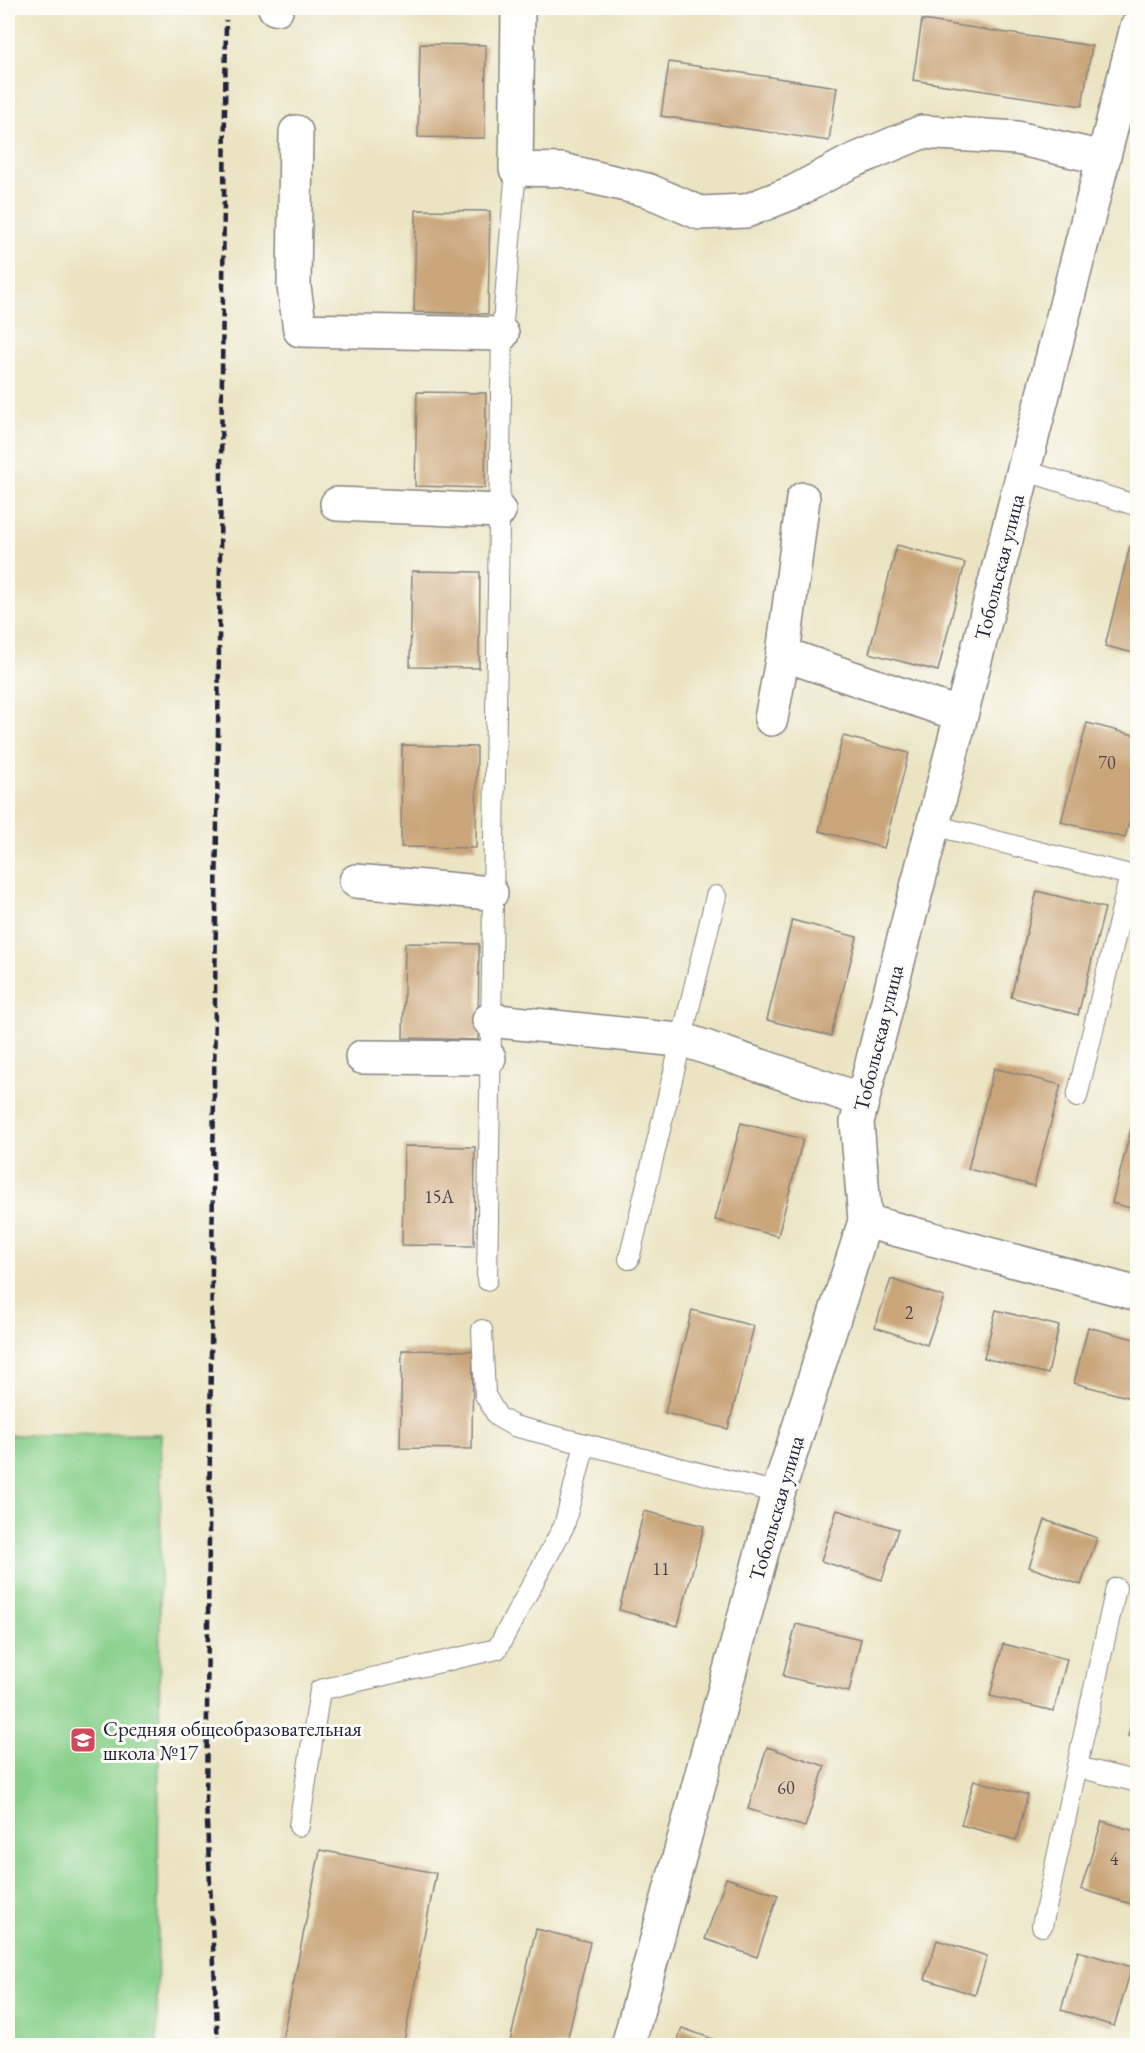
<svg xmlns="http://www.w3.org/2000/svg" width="1145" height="2053" font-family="'EB Garamond',serif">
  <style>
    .green { fill: #88d08b; stroke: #557963; stroke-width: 1.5 }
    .building { fill: #c9a579 }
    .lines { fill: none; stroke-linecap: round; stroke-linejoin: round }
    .service-casing { stroke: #86837f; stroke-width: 22 }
    .minor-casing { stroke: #86837f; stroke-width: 36 }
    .service { stroke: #fff; stroke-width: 20 }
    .minor { stroke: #fff; stroke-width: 33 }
    .rail { stroke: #22223b; stroke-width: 4.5; stroke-dasharray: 9 4.5; stroke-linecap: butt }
    .labels { text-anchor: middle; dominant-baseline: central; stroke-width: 6; stroke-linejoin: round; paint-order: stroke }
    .number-label { font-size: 18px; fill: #4c434a }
    .street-label { font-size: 21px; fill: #22223b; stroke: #fdfcf7 }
    .poi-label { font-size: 21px; fill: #22223b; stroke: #fdfcf7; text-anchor: start }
  </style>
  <rect width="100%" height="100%" fill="#fdfcf7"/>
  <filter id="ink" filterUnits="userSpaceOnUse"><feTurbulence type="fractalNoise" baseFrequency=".0167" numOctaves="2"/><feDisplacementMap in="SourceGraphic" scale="12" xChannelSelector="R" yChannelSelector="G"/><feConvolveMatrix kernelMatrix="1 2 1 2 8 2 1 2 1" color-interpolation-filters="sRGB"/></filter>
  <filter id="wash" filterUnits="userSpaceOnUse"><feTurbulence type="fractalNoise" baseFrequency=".008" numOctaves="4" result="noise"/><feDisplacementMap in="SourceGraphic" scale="24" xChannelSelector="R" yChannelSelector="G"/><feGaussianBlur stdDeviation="1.35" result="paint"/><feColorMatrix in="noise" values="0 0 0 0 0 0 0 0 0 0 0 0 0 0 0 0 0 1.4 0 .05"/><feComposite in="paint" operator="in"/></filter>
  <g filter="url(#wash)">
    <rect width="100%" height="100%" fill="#ebe4c3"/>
    <!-- green -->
    <polygon class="green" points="161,1434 157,2045 8,2045 8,1435"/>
    <g id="blocks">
      <!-- building -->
      <g class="building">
        <polygon points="922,20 1092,46 1082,106 913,80"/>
        <polygon points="420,44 486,45 485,138 418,137"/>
        <polygon points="669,62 837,87 829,141 661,116"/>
        <polygon points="416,210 490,211 488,314 414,312"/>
        <polygon points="417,392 486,393 485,488 415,486"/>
        <polygon points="897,545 965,563 938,671 869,653"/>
        <polygon points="1130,546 1138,548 1138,654 1105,646"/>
        <polygon points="412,571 480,572 479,668 410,667"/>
        <polygon points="1087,723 1138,736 1138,788 1125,838 1061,822"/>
        <polygon points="843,736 909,753 884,848 819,831"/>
        <polygon points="402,745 477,747 476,848 401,847"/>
        <polygon points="1037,891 1105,908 1078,1015 1011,997"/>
        <polygon points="792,920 857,937 831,1036 767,1020"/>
        <polygon points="405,943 479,944 478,1040 403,1038"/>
        <polygon points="994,1068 1061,1085 1034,1186 968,1169"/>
        <polygon points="1137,1106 1138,1106 1138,1210 1112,1203"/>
        <polygon points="741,1123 803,1139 778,1236 715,1220"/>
        <polygon points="404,1146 475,1147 474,1246 402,1245"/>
        <polygon points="891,1279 944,1297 927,1345 875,1327"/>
        <polygon points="692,1310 754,1326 728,1429 665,1413"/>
        <polygon points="996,1310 1059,1326 1048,1374 984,1358"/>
        <polygon points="1088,1327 1138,1340 1138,1388 1135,1399 1074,1383"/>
        <polygon points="402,1350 473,1351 472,1449 400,1448"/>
        <polygon points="837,1510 898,1529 882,1580 821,1561"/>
        <polygon points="644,1511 704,1526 678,1626 619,1610"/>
        <polygon points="1045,1520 1097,1538 1081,1585 1029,1567"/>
        <polygon points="796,1624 861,1639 849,1692 783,1676"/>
        <polygon points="1003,1644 1067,1659 1054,1711 990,1696"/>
        <polygon points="1137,1708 1138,1708 1138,1739 1128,1736"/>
        <polygon points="767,1747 825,1766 805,1827 748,1809"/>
        <polygon points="974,1780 1028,1795 1016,1840 961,1825"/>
        <polygon points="1102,1821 1138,1832 1138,1884 1131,1904 1081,1889"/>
        <polygon points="320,1850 436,1873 403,2046 281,2046"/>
        <polygon points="726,1878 778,1895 757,1957 705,1939"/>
        <polygon points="536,1929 590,1942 566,2046 509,2046"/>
        <polygon points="937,1940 987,1956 975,1995 925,1979"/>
        <polygon points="1078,1951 1132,1967 1114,2026 1061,2010"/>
        <polygon points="682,2028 724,2043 723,2046 676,2046"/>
      </g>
    </g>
  </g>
  <g filter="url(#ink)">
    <use href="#blocks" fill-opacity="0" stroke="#86837f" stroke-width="1.5"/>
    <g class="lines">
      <defs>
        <g id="service">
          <polyline points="1023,470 1138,506"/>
          <polyline points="933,825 1130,875 1077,1097"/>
          <polyline points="629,1259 716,896"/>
          <polyline points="487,1280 502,334 516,169"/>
          <polyline points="482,1330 485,1395 498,1417 514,1426 778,1493"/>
          <polyline points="1077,1767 1138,1782"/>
          <polyline points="299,1826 320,1690 497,1649 564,1526 585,1444"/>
          <polyline points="1042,1926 1116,1588"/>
        </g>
        <g id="minor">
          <polyline points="275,8 277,8"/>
          <polyline points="518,8 516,169 562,170 647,190 700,213 746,211 794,192 850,162 922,132 1017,138 1103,158"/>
          <polyline points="296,132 294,287 300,330 502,334"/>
          <polyline points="337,504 499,511"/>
          <polyline points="783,654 961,715"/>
          <polyline points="771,719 783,654 803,499"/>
          <polyline points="356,881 491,893"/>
          <polyline points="489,1020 687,1041 862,1100"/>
          <polyline points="362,1057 489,1058"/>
          <polyline points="865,1221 1138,1294"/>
          <polyline points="628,2046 778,1493 865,1221 857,1122 1137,27"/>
        </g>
      </defs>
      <!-- service casing -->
      <use href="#service" class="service-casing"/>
      <!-- minor casing -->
      <use href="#minor" class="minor-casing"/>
      <!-- service -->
      <use href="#service" class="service"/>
      <!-- minor -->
      <use href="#minor" class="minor"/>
      <!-- rail -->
      <polyline class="rail" points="218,2046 206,1802 226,20"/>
    </g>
  </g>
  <!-- icons -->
  <defs>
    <symbol id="school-square" viewBox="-11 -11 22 22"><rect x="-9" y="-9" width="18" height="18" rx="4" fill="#d1495b" stroke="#fdfcf7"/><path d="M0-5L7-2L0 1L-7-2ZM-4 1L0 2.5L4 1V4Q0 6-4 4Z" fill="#fff"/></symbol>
  </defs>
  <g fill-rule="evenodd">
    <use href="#school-square" x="68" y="1725" width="30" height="30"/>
  </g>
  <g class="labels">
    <!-- number labels -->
    <g class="number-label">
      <text x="1107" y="762">70</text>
      <text x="439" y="1196">15А</text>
      <text x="909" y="1312">2</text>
      <text x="661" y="1568">11</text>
      <text x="786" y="1787">60</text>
      <text x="1114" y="1858">4</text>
    </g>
    <!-- street labels -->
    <g class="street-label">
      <text transform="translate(999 567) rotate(-76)">Тобольская улица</text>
      <text transform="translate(878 1038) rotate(-76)">Тобольская улица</text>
      <text transform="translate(776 1508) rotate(-74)">Тобольская улица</text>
    </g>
    <!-- poi labels -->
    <g class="poi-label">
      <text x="103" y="1728">Средняя общеобразовательная<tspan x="103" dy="24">школа №17</tspan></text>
    </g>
  </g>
  <!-- margin -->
  <rect width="1145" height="2053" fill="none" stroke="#fdfcf7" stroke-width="30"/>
</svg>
